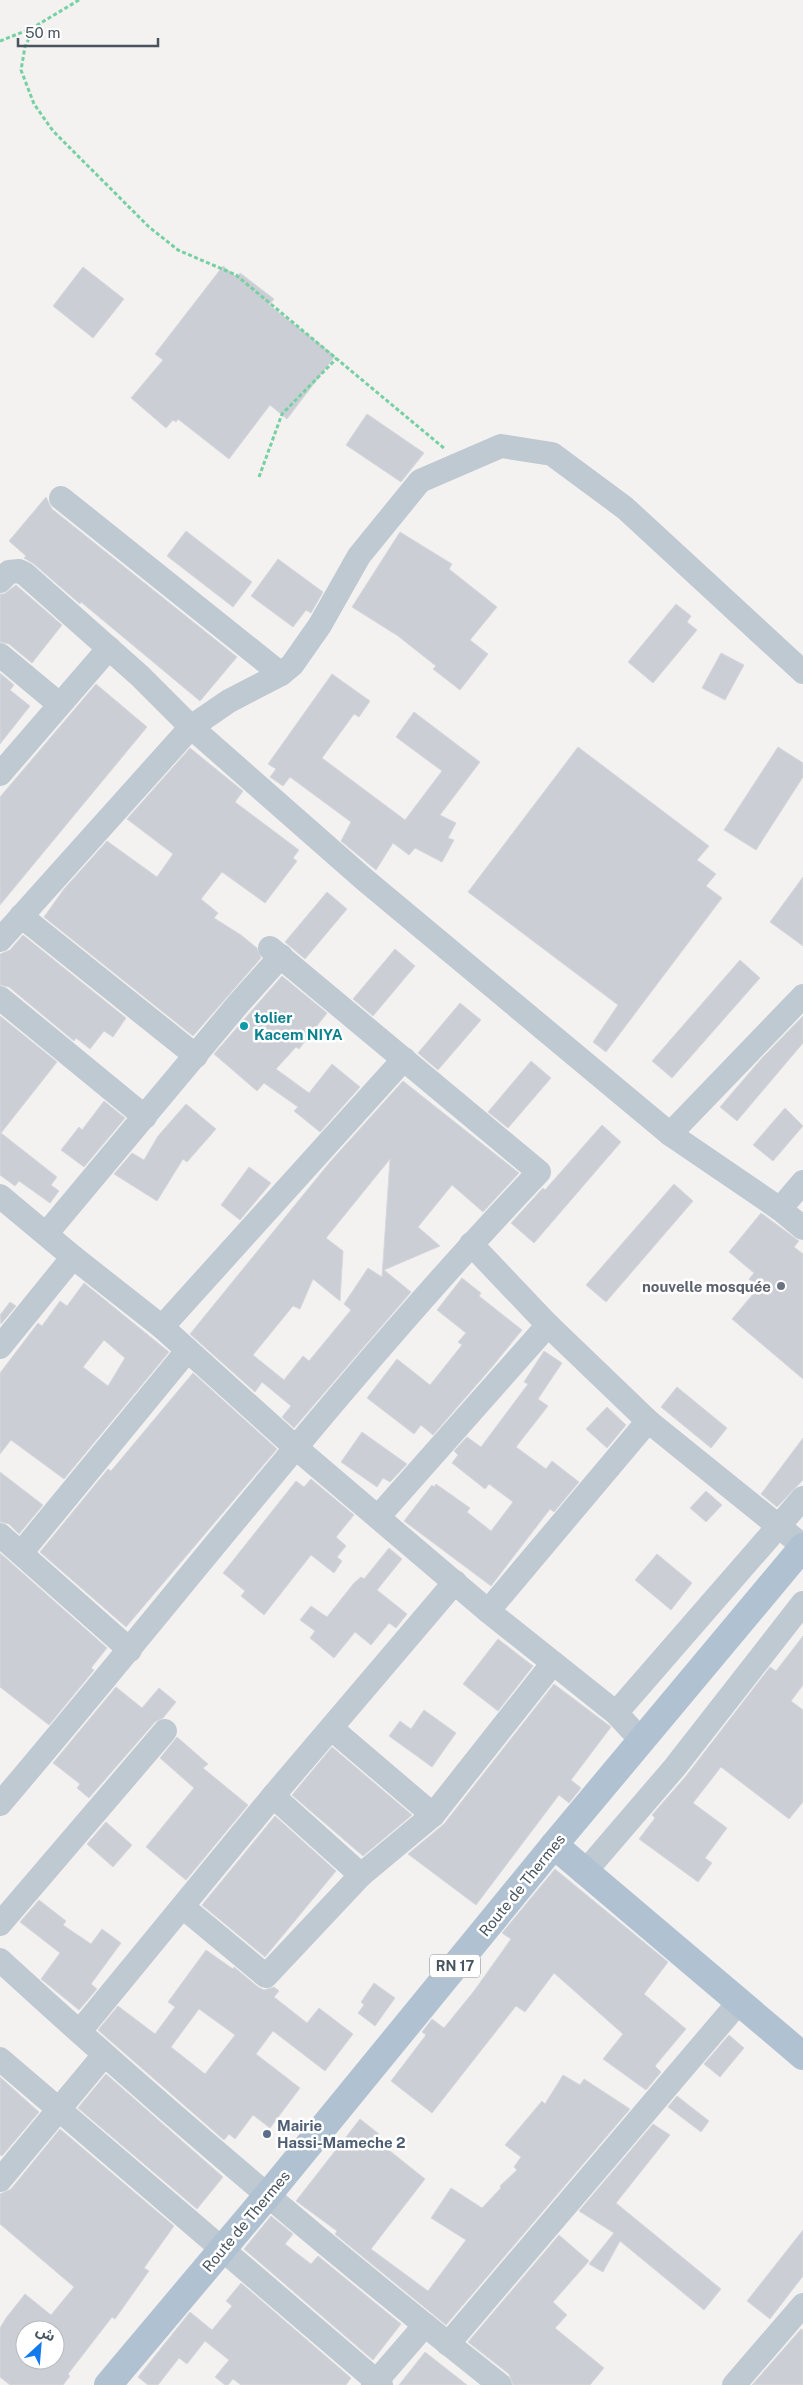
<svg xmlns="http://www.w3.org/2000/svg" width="803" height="2385" font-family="'Public Sans','Noto Sans Arabic',sans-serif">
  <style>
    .building { fill: #cbced4; stroke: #d5d8dd; fill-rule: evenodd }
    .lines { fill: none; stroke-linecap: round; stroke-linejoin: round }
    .path { stroke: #75d1a1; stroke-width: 3; stroke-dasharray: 4 2.5; stroke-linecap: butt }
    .minor { stroke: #bfc9d1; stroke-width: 24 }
    .major { stroke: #b0c2d1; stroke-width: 28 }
    .culture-dot { fill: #0f9aa8; stroke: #fff; stroke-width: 2 }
    .worship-dot { fill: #6b7280; stroke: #fff; stroke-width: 2 }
    .service-dot { fill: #5c6f8a; stroke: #fff; stroke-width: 2 }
    .labels { text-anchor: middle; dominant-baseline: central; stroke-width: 5; stroke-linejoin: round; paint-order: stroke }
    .shield { fill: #fff; stroke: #7f8890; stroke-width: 1 }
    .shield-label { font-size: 14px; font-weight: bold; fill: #485560 }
    .culture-label { font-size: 15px; font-weight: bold; fill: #0d838f; stroke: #fff; text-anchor: start }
    .worship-label { font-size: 15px; font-weight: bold; fill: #5b616d; stroke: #fff; text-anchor: end }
    .street-label { font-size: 15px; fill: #485560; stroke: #fff }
    .service-label { font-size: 15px; font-weight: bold; fill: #4e5e75; stroke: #fff; text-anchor: start }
  </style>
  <rect width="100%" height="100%" fill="#f4f1f1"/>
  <!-- building -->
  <g class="building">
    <polygon points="223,266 237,277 240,273 274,299 269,305 335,356 287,419 270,405 229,459 178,419 176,422 173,420 166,428 131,398 163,360 155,354"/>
    <polygon points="83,267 124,299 93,338 53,306"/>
    <polygon points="367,414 424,453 401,482 346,445"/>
    <polygon points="46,497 52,509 237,657 200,701 81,602 80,604 34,564 24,558 26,556 9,541"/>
    <polygon points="186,531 252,582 233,607 167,556"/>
    <polygon points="400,532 452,564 449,569 497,607 470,640 488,654 460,690 433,669 436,666 398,636 352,607"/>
    <polygon points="278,559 323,592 311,613 306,610 293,627 251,596"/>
    <polygon points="16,585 62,625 32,663 9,644 0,642 0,594 4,594"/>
    <polygon points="676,604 691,616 687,622 697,630 653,683 628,662"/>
    <polygon points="721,653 744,665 725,700 702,688"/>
    <polygon points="0,673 14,685 10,690 30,706 0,744"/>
    <polygon points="332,674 370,701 359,717 354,714 322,758 405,820 442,771 396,737 414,712 480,762 440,815 456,823 448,838 454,840 442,862 415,848 409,855 393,843 376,870 341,841 351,822 290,777 283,786 270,777 276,769 268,764"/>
    <polygon points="96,684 147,727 0,905 0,797"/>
    <polygon points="578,747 709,846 697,860 716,874 706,886 722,898 606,1052 593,1042 618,1005 468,892"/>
    <polygon points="778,747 803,763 803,777 756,850 724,830"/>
    <polygon points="190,748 243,791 235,802 299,850 293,858 297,861 265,903 222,872 201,899 218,913 214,918 241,935 257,948 261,958 193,1036 44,917 64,889 107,841 157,877 173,854 127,819"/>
    <polygon points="803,877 803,946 770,922"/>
    <polygon points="327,892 347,909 305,959 285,942"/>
    <polygon points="23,935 126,1018 113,1037 104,1031 90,1049 76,1038 74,1041 9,987 0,985 0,954 10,950"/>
    <polygon points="395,949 415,966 373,1016 353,999"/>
    <polygon points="740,960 760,978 672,1078 652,1061"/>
    <polygon points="282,976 327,1013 299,1049 296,1047 276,1069 309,1093 332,1064 360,1087 320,1132 294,1111 298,1107 264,1083 257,1091 214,1054"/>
    <polygon points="460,1003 481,1020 438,1070 418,1053"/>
    <polygon points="0,1016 57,1062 1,1133 57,1177 51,1185 59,1191 50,1203 19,1181 15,1186 0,1175"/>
    <polygon points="803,1016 803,1043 737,1121 720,1107 762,1058"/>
    <polygon points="531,1061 551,1078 508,1128 488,1112"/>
    <path d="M403 1081 519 1173 483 1212 452 1185 418 1227 440 1246 384 1270 411 1292 294 1428 282 1417 291 1406 262 1382 255 1392 190 1334 330 1162ZM390 1159 382 1277 368 1268 344 1304 351 1310 309 1361 303 1356 284 1380 253 1355 293 1306 300 1309 313 1279 340 1301 343 1251 326 1238Z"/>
    <polygon points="104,1101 125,1118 84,1167 61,1150 79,1127 82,1130"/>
    <polygon points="186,1104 216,1129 187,1162 183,1159 157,1201 114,1174 132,1153 144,1160 158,1136"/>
    <polygon points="785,1108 803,1126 773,1161 753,1145"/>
    <polygon points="602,1125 621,1142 534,1243 511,1223 543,1188 545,1190"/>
    <polygon points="249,1167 271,1183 240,1220 221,1205"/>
    <polygon points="674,1184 693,1201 606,1302 586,1285"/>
    <polygon points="761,1213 799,1241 794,1247 803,1254 803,1379 732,1319 759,1287 749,1279 754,1273 729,1252"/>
    <polygon points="462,1278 481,1293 479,1296 522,1330 492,1367 433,1435 421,1425 414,1434 367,1398 397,1359 430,1385 462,1345 458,1342 466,1333 437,1310"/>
    <path d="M84 1283 169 1352 64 1479 11 1440 0 1454V1373L38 1323 42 1326 60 1301 67 1306ZM104 1340 125 1358 108 1386 83 1367Z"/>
    <polygon points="10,1302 16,1306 1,1324 0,1315"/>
    <polygon points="544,1351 562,1363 538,1399 548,1406 516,1447 546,1469 552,1461 579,1482 554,1512 550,1509 491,1586 404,1521 432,1485 434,1487 436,1484 470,1508 467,1512 491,1531 513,1502 489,1484 485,1489 452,1463 458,1455 454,1451 467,1437 481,1447 528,1384 524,1382"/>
    <polygon points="193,1373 277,1449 126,1627 40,1552 108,1469 111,1471"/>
    <polygon points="677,1387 727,1428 711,1448 661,1407"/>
    <polygon points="607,1407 626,1425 607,1448 586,1429"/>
    <polygon points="362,1432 407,1464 390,1482 383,1478 377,1487 341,1462"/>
    <polygon points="803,1438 803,1480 777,1507 761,1494"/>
    <polygon points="0,1472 43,1505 19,1534 9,1524 0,1522"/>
    <polygon points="311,1479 354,1515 336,1537 346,1546 337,1557 342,1561 334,1573 311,1555 264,1615 241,1596 245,1591 223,1573 296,1481 304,1487"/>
    <polygon points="706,1491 722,1505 706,1522 690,1508"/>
    <polygon points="389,1548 402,1559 377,1590 407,1614 396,1628 389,1623 371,1645 355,1632 334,1658 310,1638 315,1631 300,1620 311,1606 327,1617 354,1583 361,1577 364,1579"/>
    <polygon points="0,1553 107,1648 91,1668 94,1670 49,1725 0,1687"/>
    <polygon points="657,1554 692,1583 671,1610 635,1580"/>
    <polygon points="803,1636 803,1685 791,1701 803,1710 803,1802 789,1819 721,1767 693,1803 727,1828 705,1858 712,1863 698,1882 639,1839 655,1818 652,1815 686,1776 770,1667 776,1671"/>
    <polygon points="498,1639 533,1666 498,1711 463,1684"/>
    <polygon points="554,1684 611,1727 571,1780 581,1788 569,1803 559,1795 476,1905 408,1854 444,1824"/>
    <polygon points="116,1687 142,1708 159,1688 176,1702 163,1718 155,1722 89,1798 77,1788 80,1784 53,1763"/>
    <polygon points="424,1710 456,1733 432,1767 389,1736 400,1721 411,1729"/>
    <polygon points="177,1737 208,1764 203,1768 248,1805 186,1880 146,1847 194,1788 160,1758"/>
    <polygon points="332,1747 412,1815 363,1856 292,1795"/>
    <polygon points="275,1816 336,1871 265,1957 202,1905"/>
    <polygon points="106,1822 132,1845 113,1867 87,1844"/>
    <polygon points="555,1869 668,1962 644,1994 686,2029 655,2066 661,2072 646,2090 603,2059 623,2034 554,1973 525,2012 516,2006 432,2113 391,2081 426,2035 422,2032 432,2019 444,2028 474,1991 511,1939 502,1933"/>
    <polygon points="39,1900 66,1921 63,1925 91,1944 102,1929 121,1943 91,1984 97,1989 79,2010 41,1979 60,1953 20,1922"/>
    <path d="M206 1950 233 1969 234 1967 258 1987 264 1990 274 1987 279 1991 274 1997 307 2023 319 2008 353 2034 325 2071 273 2031 256 2054 300 2088 270 2128 253 2115 235 2139 229 2134 224 2140 98 2030 118 2006 155 2034 175 2007 168 2002ZM199 2009 235 2035 205 2074 171 2047Z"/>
    <polygon points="374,1983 395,1998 375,2026 358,2013 364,2005 361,2002"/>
    <polygon points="729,2035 744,2048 720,2077 704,2064"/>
    <polygon points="106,2074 223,2177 197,2209 78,2108"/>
    <polygon points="563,2075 580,2085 584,2079 630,2109 446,2325 335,2234 337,2231 296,2201 360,2119 379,2134 375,2139 425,2179 371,2249 428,2291 466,2240 431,2218 451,2188 482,2208 501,2188 500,2186 517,2170 514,2167 521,2157 505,2145 542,2101 545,2104"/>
    <polygon points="0,2077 39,2112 2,2156 0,2155"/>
    <polygon points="677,2096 709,2121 701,2132 668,2107"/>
    <polygon points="653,2124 670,2135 616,2203 721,2289 704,2310 620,2241 603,2272 589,2264 614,2233 579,2211"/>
    <path d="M60 2129 174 2226 144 2268 149 2271 115 2319 112 2317 68 2374 70 2376 63 2385H10L0 2377V2328L6 2318 25 2294 51 2315 74 2287 0 2224V2194L11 2189ZM25 2330H55V2360H25Z"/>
    <polygon points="271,2216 293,2234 285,2244 311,2264 318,2256 401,2324 373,2360 244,2249"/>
    <polygon points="803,2230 803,2276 770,2319 747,2301"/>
    <polygon points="559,2235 589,2261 553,2302 567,2315 555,2328 604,2368 590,2385 513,2385 509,2374 468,2342"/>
    <polygon points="241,2283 351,2378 346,2385 241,2385 233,2379 228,2385 225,2385 215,2377 229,2360 205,2341 187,2364 179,2358 158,2385 148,2385 138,2377 190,2312 212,2330 232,2306 226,2301"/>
    <polygon points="801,2329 803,2330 803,2385 752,2385"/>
    <polygon points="425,2352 467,2385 399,2385"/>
  </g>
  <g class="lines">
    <!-- path -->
    <g class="path">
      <polyline points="79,0 34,27 25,47 21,70 34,104 53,131 149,227 178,250 236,275 445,449"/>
      <polyline points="0,41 33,28"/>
      <polyline points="259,477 282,414 337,358"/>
    </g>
    <!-- minor -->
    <g class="minor">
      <polyline points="61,498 281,674"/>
      <polyline points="0,581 9,572 19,571 25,574 140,676 191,727 365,880 670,1134 780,1209 803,1228"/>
      <polyline points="0,655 59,704"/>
      <polyline points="0,774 109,648"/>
      <polyline points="21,916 196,1056"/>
      <polyline points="0,940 191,727 229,701 281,674 292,665 320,625 359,556 420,481 501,446 552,454 625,508 803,672"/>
      <polyline points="0,998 145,1117"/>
      <polyline points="670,1134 803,996"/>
      <polyline points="0,1196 73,1257 162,1327 295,1447 488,1611 616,1713 642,1741"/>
      <polyline points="780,1209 803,1182"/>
      <polyline points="46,1234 239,1003 281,956"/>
      <polyline points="471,1244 548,1325 648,1421 803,1546"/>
      <polyline points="162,1327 404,1059"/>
      <polyline points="0,1347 73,1257"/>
      <polyline points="378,1517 548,1325"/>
      <polyline points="0,1535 130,1650"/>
      <polyline points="21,1553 187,1351"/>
      <polyline points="488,1611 648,1421"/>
      <polyline points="616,1713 803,1498"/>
      <polyline points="332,1729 433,1815"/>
      <polyline points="273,1796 361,1875 433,1815 553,1663"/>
      <path d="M0 1804C179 1593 348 1373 539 1172L270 948"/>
      <polyline points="584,1873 675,1767 803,1603"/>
      <polyline points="183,1907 266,1976 361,1875"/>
      <polyline points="0,1924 165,1731"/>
      <path d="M0 1960C161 2108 328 2249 500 2385"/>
      <polyline points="80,2031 273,1796 455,1582"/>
      <polyline points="0,2059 381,2385"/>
      <polyline points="0,2180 104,2055"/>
      <polyline points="448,2344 739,2002"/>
      <polyline points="373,2385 425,2325"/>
      <polyline points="734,2385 803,2305"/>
    </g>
    <!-- major -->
    <g class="major">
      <polyline points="554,1845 803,2056"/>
      <polyline points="108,2385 267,2196 554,1845 803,1547"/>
    </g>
  </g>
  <!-- markers -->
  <circle class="culture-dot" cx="244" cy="1026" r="5"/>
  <circle class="worship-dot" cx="781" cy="1286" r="5"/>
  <circle class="service-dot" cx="267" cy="2134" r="5"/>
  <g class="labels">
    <!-- shield labels -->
    <rect class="shield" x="430" y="1954.5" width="50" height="23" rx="4"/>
    <g class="shield-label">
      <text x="455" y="1966">RN 17</text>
    </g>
    <!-- culture labels -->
    <g class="culture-label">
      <text x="254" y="1017">tolier<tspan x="254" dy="17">Kacem NIYA</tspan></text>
    </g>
    <!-- worship labels -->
    <g class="worship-label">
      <text x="771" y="1286">nouvelle mosquée</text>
    </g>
    <!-- street labels -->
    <g class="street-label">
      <text transform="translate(522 1885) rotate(-51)">Route de Thermes</text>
      <text transform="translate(246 2221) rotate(-50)">Route de Thermes</text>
    </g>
    <!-- service labels -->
    <g class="service-label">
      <text x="277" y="2125">Mairie<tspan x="277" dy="17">Hassi-Mameche 2</tspan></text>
    </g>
  </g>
  <!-- north arrow -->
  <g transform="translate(40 2345) rotate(26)"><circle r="24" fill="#ffffff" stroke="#b6bbbf"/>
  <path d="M0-4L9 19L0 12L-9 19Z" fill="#127aed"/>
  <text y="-8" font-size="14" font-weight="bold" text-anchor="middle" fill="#485560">ش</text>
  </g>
  <!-- scale -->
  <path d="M18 38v8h140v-8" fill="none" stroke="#485560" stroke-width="2.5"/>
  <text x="25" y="38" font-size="15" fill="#485560" stroke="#ffffff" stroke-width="4" paint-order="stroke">50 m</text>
</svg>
